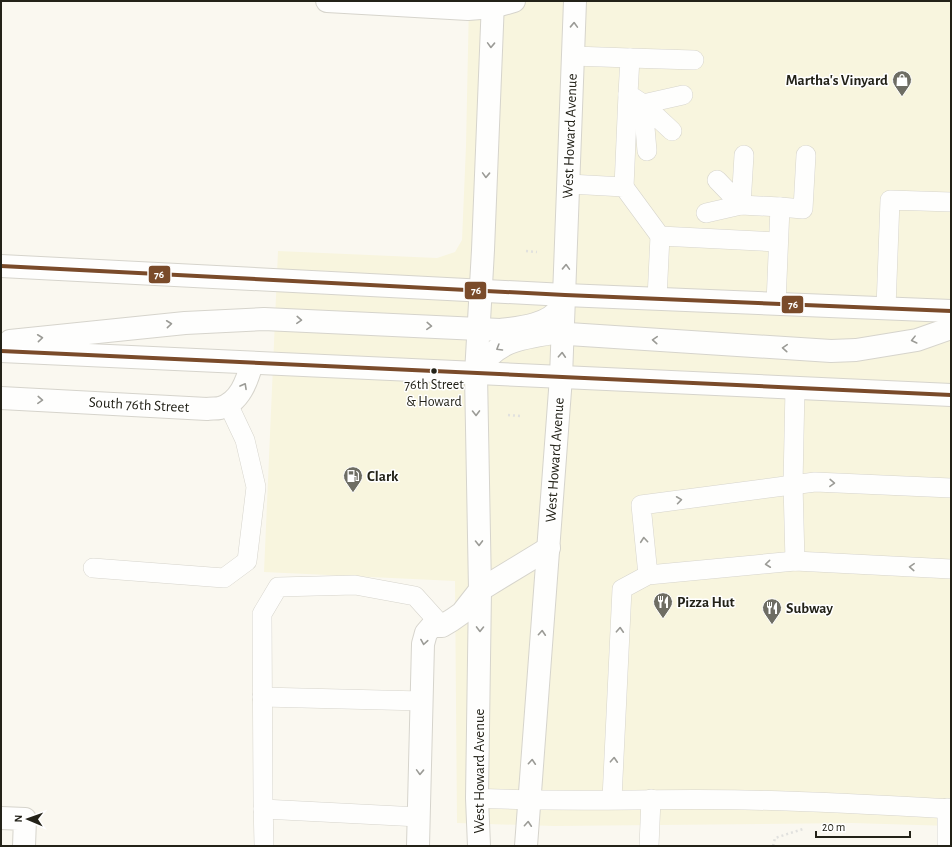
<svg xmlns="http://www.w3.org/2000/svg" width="952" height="847" font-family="'Alegreya Sans',sans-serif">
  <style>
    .built { fill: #f8f5de }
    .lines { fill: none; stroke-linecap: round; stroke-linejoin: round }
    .service-casing { stroke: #d6d4cc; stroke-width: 20 }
    .minor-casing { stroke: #d6d4cc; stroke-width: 24 }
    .tertiary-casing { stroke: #d6d4cc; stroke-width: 24 }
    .secondary-casing { stroke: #d6d4cc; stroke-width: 24 }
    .path { stroke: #e1e1de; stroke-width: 2.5; stroke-dasharray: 2 3; stroke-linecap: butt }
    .service { stroke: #fefefd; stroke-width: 19 }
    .minor { stroke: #fefefd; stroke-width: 22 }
    .tertiary { stroke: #fefefd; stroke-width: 22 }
    .secondary { stroke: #fefefd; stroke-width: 22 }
    .bus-1-casing { stroke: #fff; stroke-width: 7 }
    .bus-1 { stroke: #7a4b2a; stroke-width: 4 }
    .oneway { stroke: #9b9b96 }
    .bus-dot { fill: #232218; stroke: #fff; stroke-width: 1.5 }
    .labels { text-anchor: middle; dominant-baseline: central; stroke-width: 3; stroke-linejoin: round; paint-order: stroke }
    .bus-label { font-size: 14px; fill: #232218; stroke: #fff }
    .poi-label { font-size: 15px; font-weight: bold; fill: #232218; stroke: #fff; text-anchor: start }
    .street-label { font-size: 15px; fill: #232218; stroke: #fff }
    .line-badge { stroke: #fff; stroke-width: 1.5 }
    .badge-label { font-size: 11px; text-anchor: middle; font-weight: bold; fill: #fff }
  </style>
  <rect width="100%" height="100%" fill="#faf8f0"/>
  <!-- built -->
  <polygon class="built" points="469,1 951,1 951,826 852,823 554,826 457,823 455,581 264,572 278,251 437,258 455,252 462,240 466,146"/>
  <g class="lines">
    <defs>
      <g id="service">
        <polyline points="573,56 630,58 628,94 643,104 683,95"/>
        <polyline points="630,58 694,60"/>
        <polyline points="647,151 643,104 672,131"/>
        <polyline points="717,180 741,205 744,155"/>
        <polyline points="569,184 624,187 660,236 778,242"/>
        <polyline points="624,187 628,94"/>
        <polyline points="780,207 803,209 806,155"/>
        <polyline points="706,213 741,205 780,207 776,304"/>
        <polyline points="657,299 660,236"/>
        <polyline points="886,308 890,200 951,202"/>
        <polyline points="795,388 793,484 795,561"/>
        <polyline points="93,568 224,578 247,561 256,487 245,440 228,404"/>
        <polyline points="648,575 641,505 815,482 951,488"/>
        <polyline points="262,697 422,701"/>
        <path d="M477 798C566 803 656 798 745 800 813 801 882 805 951 809"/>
        <polyline points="612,799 622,589 648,575 795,561 951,569"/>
        <polyline points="263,809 419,817"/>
        <polyline points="264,846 263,800 262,614 278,587 355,585 415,596 442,626"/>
        <polyline points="649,846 651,799"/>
        <polyline points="947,846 947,808"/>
      </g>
      <g id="minor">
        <polyline points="327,1 468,9 493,7 514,1"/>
        <path d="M1 398 207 409C211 408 216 409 220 408 240 402 247 381 252 363"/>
        <polyline points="1,818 25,819 24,846"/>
        <polyline points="418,846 423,644 426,633 432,626 442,626 452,620 462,613 480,590 549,548"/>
      </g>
      <g id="tertiary">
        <polyline points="479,846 477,798 480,590 476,374 483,250 493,1"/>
        <polyline points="526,846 561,377 575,1"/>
      </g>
      <g id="secondary">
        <polyline points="1,266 565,295 951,311"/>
        <path d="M10 341 185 323 264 319 500 330C518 328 551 325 560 307 562 304 563 299 565 295"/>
        <polyline points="1,351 951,395"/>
        <path d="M476 374C493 342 519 338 553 333L831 351 856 350 917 340 951 328"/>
      </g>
    </defs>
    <!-- service casing -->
    <use href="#service" class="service-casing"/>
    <!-- minor casing -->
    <use href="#minor" class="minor-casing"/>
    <!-- tertiary casing -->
    <use href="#tertiary" class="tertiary-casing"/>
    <!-- secondary casing -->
    <use href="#secondary" class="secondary-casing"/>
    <!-- path -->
    <g class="path">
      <polyline points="526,251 537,252"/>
      <polyline points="508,415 521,416"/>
      <polyline points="773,846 775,838 803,829"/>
    </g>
    <!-- service -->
    <use href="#service" class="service"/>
    <!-- minor -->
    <use href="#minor" class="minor"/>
    <!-- tertiary -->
    <use href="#tertiary" class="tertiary"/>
    <!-- secondary -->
    <use href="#secondary" class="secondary"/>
    <defs>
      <g id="bus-1">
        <polyline points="1,266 565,295 951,311"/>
        <polyline points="1,351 951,395"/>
      </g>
    </defs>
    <!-- bus-1 casing -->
    <use href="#bus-1" class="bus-1-casing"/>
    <!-- bus-1 -->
    <use href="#bus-1" class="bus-1"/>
  </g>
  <!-- one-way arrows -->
  <defs><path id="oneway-chevron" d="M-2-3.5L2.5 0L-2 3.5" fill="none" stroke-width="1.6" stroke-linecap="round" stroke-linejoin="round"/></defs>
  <g class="oneway">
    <use href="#oneway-chevron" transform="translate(574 25) rotate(-88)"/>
    <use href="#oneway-chevron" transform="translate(491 45) rotate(92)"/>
    <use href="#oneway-chevron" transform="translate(486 175) rotate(92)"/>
    <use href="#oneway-chevron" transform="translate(566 267) rotate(-88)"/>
    <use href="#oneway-chevron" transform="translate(299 320) rotate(3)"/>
    <use href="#oneway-chevron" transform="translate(169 324) rotate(-6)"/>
    <use href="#oneway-chevron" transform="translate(429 326) rotate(3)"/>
    <use href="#oneway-chevron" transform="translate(40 338) rotate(-6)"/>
    <use href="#oneway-chevron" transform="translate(655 340) rotate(-176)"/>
    <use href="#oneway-chevron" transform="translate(914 340) rotate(166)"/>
    <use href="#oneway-chevron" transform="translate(499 348) rotate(149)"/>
    <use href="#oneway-chevron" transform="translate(785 348) rotate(-176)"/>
    <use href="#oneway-chevron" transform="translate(562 355) rotate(-87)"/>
    <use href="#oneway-chevron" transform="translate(244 386) rotate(-61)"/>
    <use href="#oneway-chevron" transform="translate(40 400) rotate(3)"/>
    <use href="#oneway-chevron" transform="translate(476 413) rotate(89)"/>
    <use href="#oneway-chevron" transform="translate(832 483) rotate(2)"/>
    <use href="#oneway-chevron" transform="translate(679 500) rotate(-8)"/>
    <use href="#oneway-chevron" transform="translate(644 540) rotate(-95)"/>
    <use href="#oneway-chevron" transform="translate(479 543) rotate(89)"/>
    <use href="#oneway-chevron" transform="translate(768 564) rotate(174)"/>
    <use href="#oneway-chevron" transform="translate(912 567) rotate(-177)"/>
    <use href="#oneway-chevron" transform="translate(480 629) rotate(91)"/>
    <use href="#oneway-chevron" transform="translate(620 630) rotate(-87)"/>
    <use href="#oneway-chevron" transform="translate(542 633) rotate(-86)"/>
    <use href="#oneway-chevron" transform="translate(424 642) rotate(99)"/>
    <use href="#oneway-chevron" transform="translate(614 760) rotate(-87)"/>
    <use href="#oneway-chevron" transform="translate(532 762) rotate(-86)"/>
    <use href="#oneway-chevron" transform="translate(420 772) rotate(92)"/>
    <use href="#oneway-chevron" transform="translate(528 824) rotate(-86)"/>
  </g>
  <!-- icons -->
  <defs>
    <symbol id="shop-pin" viewBox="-11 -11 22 30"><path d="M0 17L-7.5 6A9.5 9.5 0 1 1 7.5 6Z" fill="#6e6d64" stroke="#fff"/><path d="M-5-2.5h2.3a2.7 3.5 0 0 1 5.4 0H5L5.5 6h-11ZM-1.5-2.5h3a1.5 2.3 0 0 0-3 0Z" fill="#fff"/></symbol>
    <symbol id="fuel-pin" viewBox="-11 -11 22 30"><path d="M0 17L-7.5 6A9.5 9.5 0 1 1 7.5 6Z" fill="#6e6d64" stroke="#fff"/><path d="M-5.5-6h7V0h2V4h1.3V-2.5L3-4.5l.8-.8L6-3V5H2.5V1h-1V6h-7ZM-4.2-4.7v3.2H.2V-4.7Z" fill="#fff"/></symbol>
    <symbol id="restaurant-pin" viewBox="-11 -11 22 30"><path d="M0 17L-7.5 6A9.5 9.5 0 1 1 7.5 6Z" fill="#6e6d64" stroke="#fff"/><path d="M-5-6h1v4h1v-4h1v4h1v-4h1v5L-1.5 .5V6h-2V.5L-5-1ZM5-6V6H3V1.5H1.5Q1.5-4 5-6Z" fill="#fff"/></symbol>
  </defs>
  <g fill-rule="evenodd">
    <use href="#shop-pin" x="891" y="69" width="22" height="30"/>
    <use href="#fuel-pin" x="342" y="465" width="22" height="30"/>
    <use href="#restaurant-pin" x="652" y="591" width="22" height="30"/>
    <use href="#restaurant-pin" x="761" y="597" width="22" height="30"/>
  </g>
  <!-- markers -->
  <circle class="bus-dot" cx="434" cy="371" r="3.5"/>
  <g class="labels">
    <!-- bus labels -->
    <g class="bus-label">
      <text x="434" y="385">76th Street<tspan x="434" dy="17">&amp; Howard</tspan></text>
    </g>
    <!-- poi labels -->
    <g class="poi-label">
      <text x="888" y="80" text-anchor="end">Martha's Vinyard</text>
      <text x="367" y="476">Clark</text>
      <text x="677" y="602">Pizza Hut</text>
      <text x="786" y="608">Subway</text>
    </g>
    <!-- street labels -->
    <g class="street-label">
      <text transform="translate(570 136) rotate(-88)">West Howard Avenue</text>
      <text transform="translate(139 405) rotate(3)">South 76th Street</text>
      <text transform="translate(555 460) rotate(-86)">West Howard Avenue</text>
      <text transform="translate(479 771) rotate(-90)">West Howard Avenue</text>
    </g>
  </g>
  <g class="line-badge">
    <rect x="148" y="265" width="23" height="19" rx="4" fill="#7a4b2a"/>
    <rect x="464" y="281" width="23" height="19" rx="4" fill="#7a4b2a"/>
    <rect x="781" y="295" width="23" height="19" rx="4" fill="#7a4b2a"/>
  </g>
  <g class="badge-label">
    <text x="159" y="278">76</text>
    <text x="476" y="294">76</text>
    <text x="793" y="308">76</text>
  </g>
  <!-- border -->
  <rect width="952" height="847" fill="none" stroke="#232218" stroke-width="4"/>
  <!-- north arrow -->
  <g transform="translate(28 819) rotate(272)" stroke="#ffffff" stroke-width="3" paint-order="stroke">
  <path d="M0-3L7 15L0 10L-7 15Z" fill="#232218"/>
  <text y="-6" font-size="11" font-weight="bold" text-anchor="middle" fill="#232218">N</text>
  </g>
  <!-- scale -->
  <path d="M816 831v6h94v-6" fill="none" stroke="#232218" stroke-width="2"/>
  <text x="822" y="831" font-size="12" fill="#232218" stroke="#ffffff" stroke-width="3" paint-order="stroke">20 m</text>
</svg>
